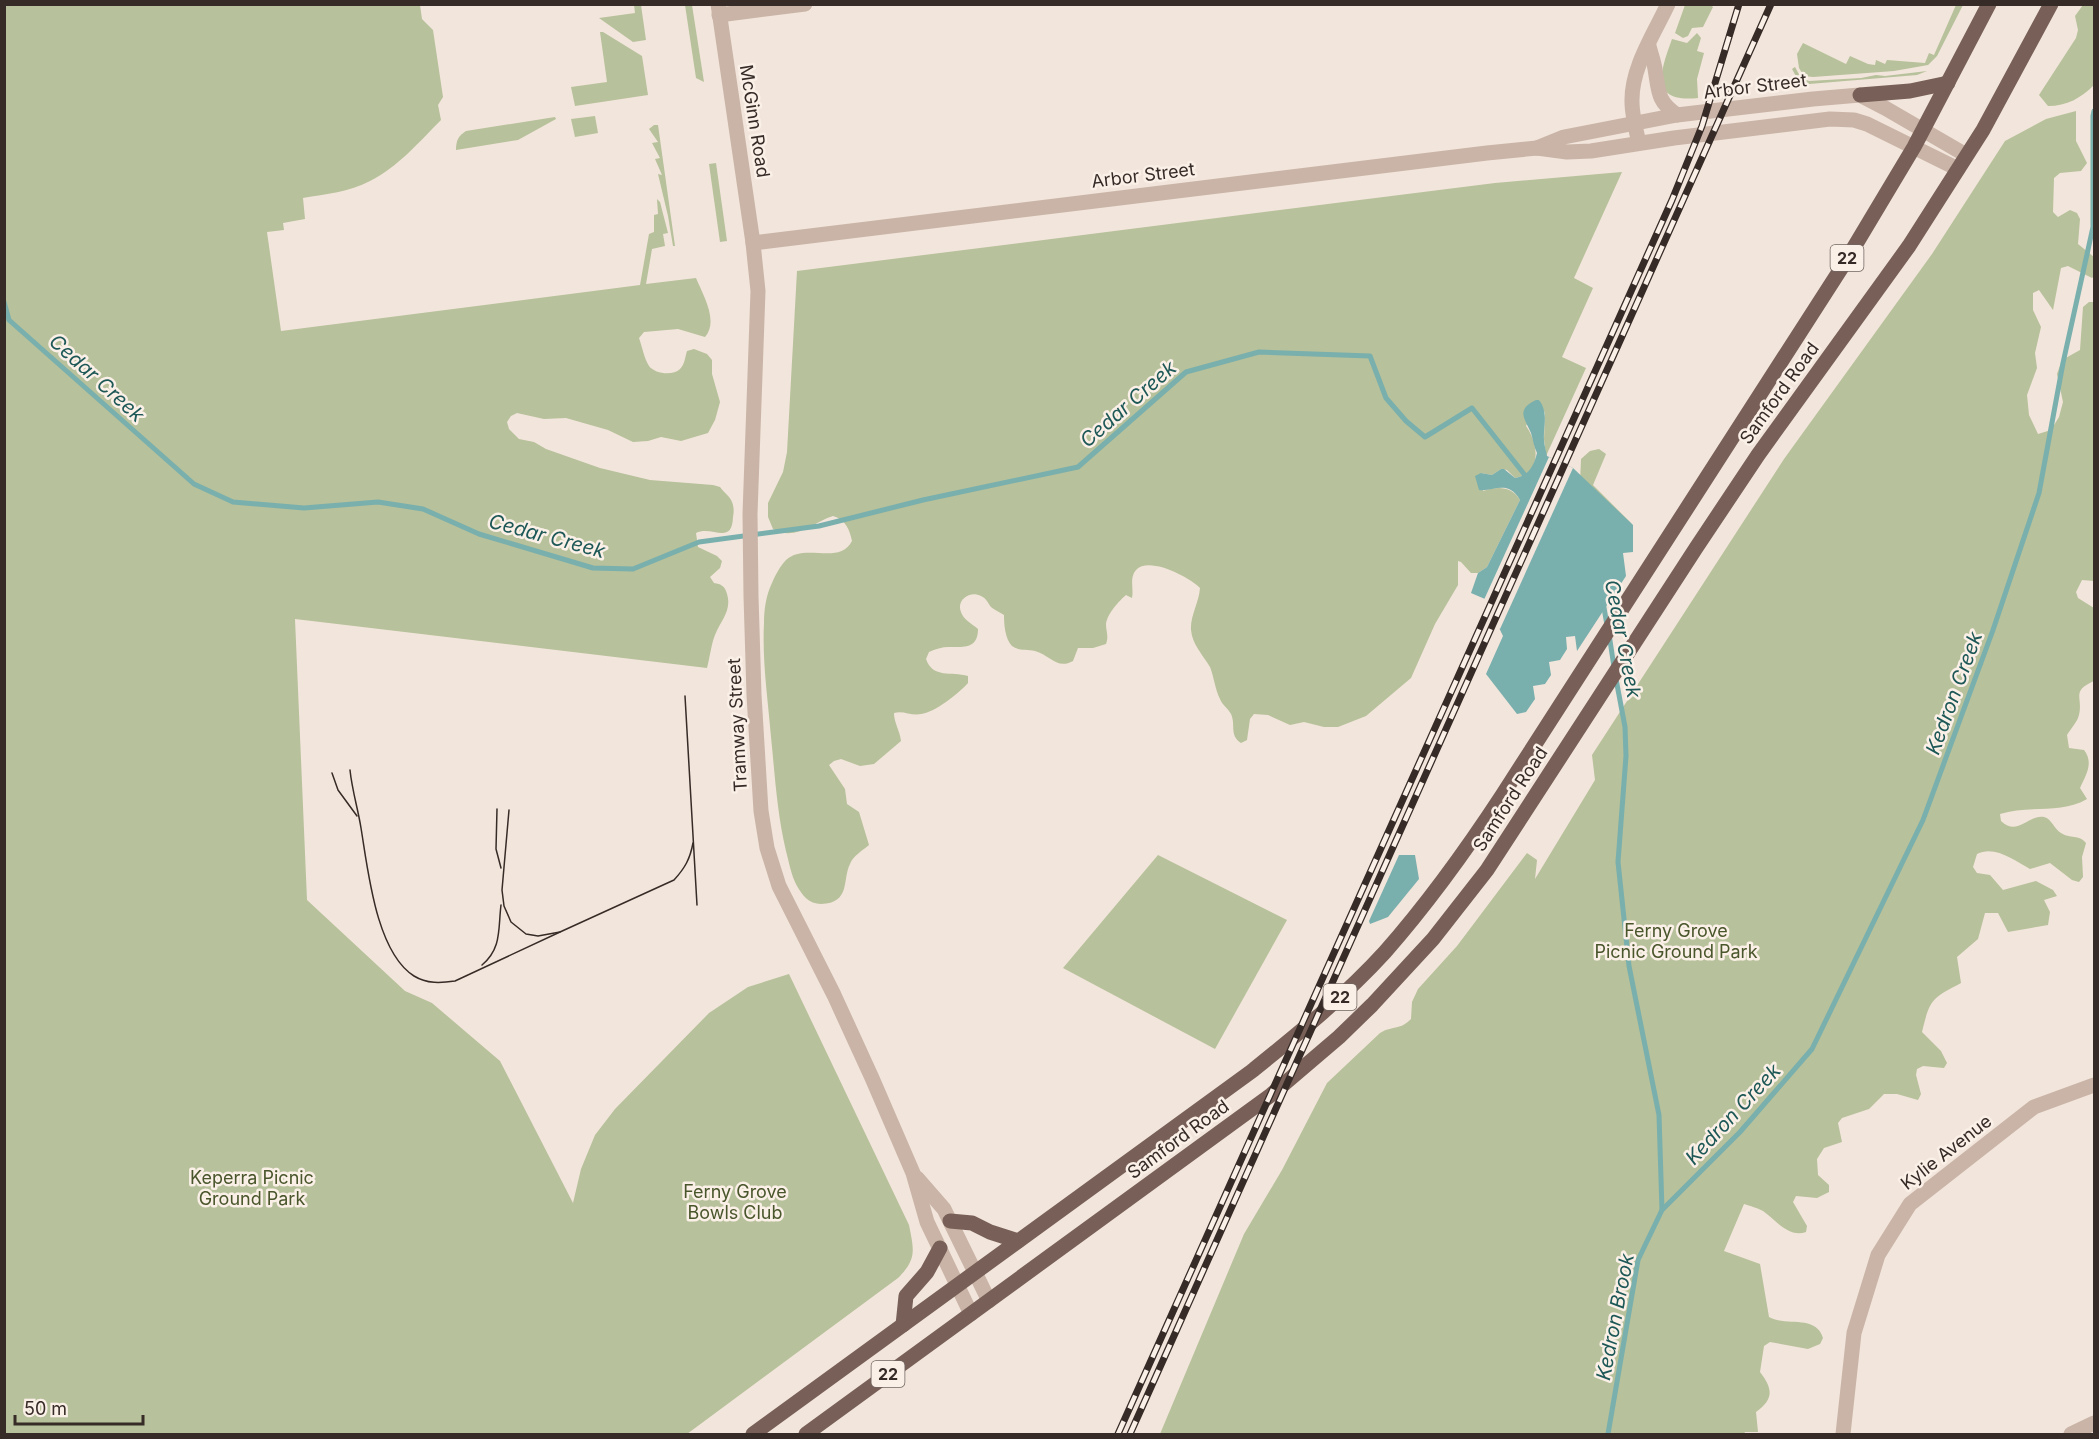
<svg xmlns="http://www.w3.org/2000/svg" width="2099" height="1439" font-family="Inter,sans-serif">
  <style>
    .green { fill: #b7c19b }
    .water { fill: #79afad }
    .pier { fill: #f2e5db }
    .lines { fill: none; stroke-linecap: round; stroke-linejoin: round }
    .stream { stroke: #79afad; stroke-width: 5 }
    .minor { stroke: #cab4a7; stroke-width: 15 }
    .tertiary { stroke: #cab4a7; stroke-width: 15 }
    .primary { stroke: #786058; stroke-width: 15 }
    .tram { stroke: #362b27; stroke-width: 1.5 }
    .rail-casing { stroke: #362b27; stroke-width: 7 }
    .rail { stroke: #faf0e7; stroke-width: 4.5; stroke-dasharray: 14; stroke-linecap: butt }
    .labels { text-anchor: middle; dominant-baseline: central; stroke-width: 5; stroke-linejoin: round; paint-order: stroke }
    .shield { fill: #faf0e7; stroke: #716661; stroke-width: 1.5 }
    .shield-label { font-size: 16px; font-weight: bold; fill: #362b27 }
    .street-label { font-size: 18px; fill: #362b27; stroke: #faf0e7 }
    .park-label { font-size: 18px; fill: #49552b; stroke: #faf0e7 }
    .water-label { font-size: 20px; font-style: italic; fill: #1d5857; stroke: #faf0e7 }
  </style>
  <rect width="100%" height="100%" fill="#f2e5db"/>
  <!-- green -->
  <g class="green">
    <path d="M5 4 420 5 422 19 433 30 443 97 438 105 441 120C420 141 398 167 370 181 349 192 326 194 303 198L305 219 283 223 284 230 267 232 281 331 640 285 649 234 654 232V215L658 214 657 199 660 202 668 233 663 234 665 246 652 249 646 284 696 278C703 295 719 321 705 337L678 329 644 332 639 338C642 346 644 358 649 366 655 374 673 376 680 369 685 364 685 357 687 351L694 349 707 354 712 360V374L720 402 715 420 708 433 681 441 661 437 648 441 633 442 608 430 566 418 544 419 517 413 511 416 507 422 509 429 519 439 534 442 546 449 600 468 650 480 713 485 720 487C724 493 730 496 732 502 734 507 734 512 733 517 732 546 712 525 696 533L698 547 717 556 722 561 720 568 710 577 714 583C721 584 725 586 727 594 732 611 721 620 715 635 711 645 710 657 707 668L295 619 307 900 405 991 432 1003 500 1061 573 1203 581 1169 595 1135 615 1109 709 1013 748 987 789 974 909 1225C914 1250 917 1259 898 1278L687 1434H5Z"/>
    <polygon points="634,5 641,5 646,40 633,42 599,18 635,13"/>
    <polygon points="685,5 692,5 704,82 696,78"/>
    <polygon points="1685,5 1711,5 1713,7 1703,27 1692,28 1688,36 1683,38 1675,33"/>
    <polygon points="1956,5 1963,5 1937,56 1928,65 1894,71 1813,77 1804,76 1799,68 1797,54 1803,43 1846,64 1850,56 1868,64 1875,65 1876,60 1885,64 1887,60 1925,63 1929,53 1934,55"/>
    <path d="M2083 5H2094V85C2081 98 2067 106 2048 106L2039 95 2076 38 2078 30 2075 16Z"/>
    <polygon points="600,32 603,32 642,56 648,95 575,106 571,87 607,82"/>
    <path d="M1697 33 1701 38 1697 51 1704 53 1697 79 1698 98C1648 103 1661 70 1672 39L1687 43Z"/>
    <polygon points="1795,67 1801,78 1809,81 1861,78 1876,75 1885,76 1927,71 1917,75 1809,84 1798,80 1792,69"/>
    <path d="M2076 111V141L2087 163 2081 171 2060 173 2054 178 2053 212 2058 217 2070 210 2077 213 2080 219 2078 244 2094 257V276L2092 278 2068 266 2061 268 2053 310 2039 290 2033 293V310L2041 327 2035 353 2037 368 2027 395 2029 415 2038 434 2051 430 2059 417 2063 402 2057 374 2062 360 2080 350 2083 307 2089 302H2094V581L2082 580 2076 592 2078 598 2094 608V681C2069 692 2085 698 2078 718 2076 723 2070 730 2067 735L2069 748 2084 750C2094 763 2086 775 2080 788L2087 799C2062 814 2028 805 2000 814L2001 821C2018 837 2028 814 2044 817 2052 819 2054 829 2061 833 2070 839 2079 834 2086 843L2082 857 2083 877 2079 882 2072 880 2050 863 2030 869C2015 861 1995 845 1977 854L1973 867 1977 873 1990 875 2003 890 2036 881 2053 890 2057 896 2044 900 2050 912 2048 925 2008 932 1998 913H1985L1978 939 1957 957 1961 983C1931 999 1930 999 1922 1032L1941 1051 1947 1063 1944 1068 1923 1066 1917 1069 1916 1075 1921 1094 1918 1100 1897 1094H1884L1869 1109 1842 1118 1838 1123 1842 1142 1824 1148 1817 1159 1818 1175 1829 1185V1192L1817 1198 1796 1196 1793 1202 1807 1226 1806 1232C1788 1238 1776 1220 1763 1211 1758 1208 1750 1206 1744 1204L1724 1251 1760 1264 1769 1317C1786 1327 1816 1314 1823 1338L1820 1344 1808 1349 1770 1342 1764 1346 1760 1372C1773 1389 1774 1399 1756 1412L1758 1432H1745L1744 1434H1160L1244 1234 1282 1170 1327 1083 1380 1033C1393 1025 1399 1031 1411 1019L1412 1002 1418 989 1457 946 1527 853 1537 860 1535 879 1595 780 1592 755 1784 459 1932 254 2005 141 2046 119Z"/>
    <polygon points="595,116 598,133 575,137 571,119"/>
    <path d="M555 117 556 119 518 140 456 150C456 141 458 136 466 131Z"/>
    <polygon points="654,125 658,125 675,246 673,246 668,216 658,174 662,175 655,159 660,158 652,143 658,142 649,129"/>
    <polygon points="716,163 727,241 720,242 709,164"/>
    <path d="M1622 172 1574 278 1593 288 1562 357 1586 368 1546 456 1544 439 1545 413 1539 400 1526 426C1538 443 1543 473 1515 478L1507 470 1501 469 1492 475 1481 473 1483 491C1497 486 1512 486 1520 500L1487 567 1478 573H1471L1461 562 1458 561V585L1435 624 1411 678 1366 716 1338 727H1324L1304 722 1290 725 1268 715 1254 714 1250 719 1247 740 1241 743C1229 735 1236 725 1231 714 1228 708 1222 705 1220 699 1215 689 1214 677 1210 667 1203 655 1192 644 1191 630 1190 616 1199 603 1200 588 1189 577 1149 556 1136 570 1129 578 1134 589 1132 598L1126 595C1119 601 1107 614 1106 624 1106 632 1109 636 1106 644L1093 648H1078L1073 661C1057 670 1050 655 1035 651 1027 649 1019 651 1012 646 1005 639 1004 624 1004 615 1000 612 994 610 991 607 988 603 986 598 981 596 970 590 956 600 961 612 963 619 972 624 978 629 978 649 964 647 949 647 942 647 935 649 929 652L926 659C933 679 951 671 968 676V683C959 693 934 713 921 714 911 716 903 710 894 713 894 723 900 731 901 741L874 764 860 766 841 759 834 761 829 765 845 789 847 804 859 812 869 845C863 850 853 856 850 864 842 880 851 903 821 904 809 904 802 895 797 886 791 875 789 862 786 851 777 813 775 776 771 737 768 700 762 661 764 623 764 610 766 595 772 583 775 576 780 566 786 560 805 542 839 566 852 541 850 530 845 519 833 516 813 522 795 542 773 529L768 517V503L783 472 787 452 797 271 1495 183Z"/>
    <polygon points="1599,449 1606,454 1593,485 1633,525 1580,483 1581,459 1590,451"/>
    <polygon points="1158,855 1287,920 1215,1049 1063,968"/>
  </g>
  <!-- water -->
  <g class="water">
    <path d="M1536 400H1539C1549 413 1543 426 1544 440 1544 445 1546 450 1547 456L1573 468 1633 525V552L1623 553 1626 576 1577 651 1575 636 1566 637 1567 649 1560 660 1549 662 1551 675 1545 684 1533 686 1535 699 1526 712 1517 714 1486 674 1503 636 1485 599 1471 593 1478 573 1487 567 1520 500C1508 479 1493 492 1479 490L1475 476 1481 473 1492 475 1501 469H1504L1515 478C1528 476 1534 466 1537 453 1534 447 1533 440 1531 433 1524 417 1516 410 1536 400Z"/>
    <polygon points="1399,855 1415,855 1419,879 1388,917 1370,924 1369,921"/>
  </g>
  <!-- pier -->
  <polygon class="pier" points="1549,457 1573,468 1500,629 1496,627 1483,602"/>
  <g class="lines">
    <!-- stream -->
    <g class="stream">
      <polyline points="4,302 9,320 194,484 233,502 304,508 378,502 423,509 479,534 593,568 633,569 699,542 819,526 923,500 1078,467 1186,372 1259,352 1370,356 1386,398 1406,421 1425,437 1472,408 1528,479"/>
      <polyline points="1603,602 1607,625"/>
      <polyline points="1609,634 1614,667"/>
      <polyline points="1616,679 1625,727 1626,756 1618,862 1629,966 1659,1115 1662,1210"/>
      <polyline points="1608,1434 1638,1260 1662,1210 1740,1132 1812,1049 1923,820 1993,630 2039,493 2063,363 2093,227 2093,116 2094,111"/>
    </g>
    <!-- minor -->
    <g class="minor">
      <polyline points="719,15 805,4"/>
      <path d="M1639 143C1636 130 1632 115 1632 102 1631 68 1654 34 1668 4"/>
      <polyline points="1843,1434 1854,1333 1878,1255 1910,1204 2034,1107 2094,1085"/>
      <polyline points="2071,1434 2094,1423"/>
    </g>
    <!-- tertiary -->
    <g class="tertiary">
      <polyline points="718,4 753,243 758,291 750,514 751,596 754,695 761,811 767,848 779,886 834,995 872,1078 913,1173 927,1222 971,1314"/>
      <path d="M1649 46C1651 54 1654 62 1655 69 1659 92 1657 101 1677 115"/>
      <polyline points="1537,148 1564,137 1677,115 1813,99 1860,95 1885,108 1966,155"/>
      <polyline points="753,243 1487,153 1537,148 1567,152 1591,151 1674,138 1830,119 1854,120 1867,124 1958,169"/>
      <polyline points="917,1178 944,1209 989,1301"/>
    </g>
    <!-- primary -->
    <g class="primary">
      <polyline points="1860,95 1910,91 1948,83"/>
      <polyline points="950,1221 972,1223 990,1232 1018,1241"/>
      <polyline points="903,1325 906,1296 927,1272 940,1248"/>
      <path d="M753 1434 1252 1071C1299 1033 1345 996 1385 952 1429 902 1467 849 1503 794L1844 264 1914 147 1989 4"/>
      <polyline points="806,1434 1271,1095 1339,1037 1372,1005 1433,939 1487,870 1696,548 1758,455 1909,246 1983,130 2051,4"/>
    </g>
    <!-- tram -->
    <g class="tram">
      <polyline points="685,696 697,905"/>
      <path d="M350 770C352 790 358 809 361 828 368 870 376 952 414 976 427 984 441 983 455 981L560 932"/>
      <polyline points="332,773 338,790 357,816"/>
      <polyline points="497,809 496,849 501,868"/>
      <path d="M509 810 502 890 504 906 511 922 526 934 538 936 560 932 674 880C685 868 690 859 693 843"/>
      <path d="M482 965C502 948 498 929 501 905"/>
    </g>
    <defs>
      <g id="rail">
        <polyline points="1118,1434 1672,200 1702,126 1739,4"/>
        <polyline points="1130,1434 1771,4"/>
      </g>
    </defs>
    <!-- rail casing -->
    <use href="#rail" class="rail-casing"/>
    <!-- rail -->
    <use href="#rail" class="rail"/>
  </g>
  <g class="labels">
    <!-- shield labels -->
    <g class="shield">
      <rect x="1830.5" y="245" width="33" height="26" rx="4.5"/>
      <rect x="1323.5" y="984" width="33" height="26" rx="4.5"/>
      <rect x="871.5" y="1361" width="33" height="26" rx="4.5"/>
    </g>
    <g class="shield-label">
      <text x="1847" y="258">22</text>
      <text x="1340" y="997">22</text>
      <text x="888" y="1374">22</text>
    </g>
    <!-- street labels -->
    <g class="street-label">
      <text transform="translate(1755 86) rotate(-7)">Arbor Street</text>
      <text transform="translate(755 121) rotate(81)">McGinn Road</text>
      <text transform="translate(1143 175) rotate(-7)">Arbor Street</text>
      <text transform="translate(1779 393) rotate(-54)">Samford Road</text>
      <text transform="translate(737 725) rotate(-93)">Tramway Street</text>
      <text transform="translate(1510 799) rotate(-57)">Samford Road</text>
      <text transform="translate(1178 1139) rotate(-36)">Samford Road</text>
      <text transform="translate(1946 1152) rotate(-38)">Kylie Avenue</text>
    </g>
    <!-- park labels -->
    <g class="park-label">
      <text x="1676" y="930">Ferny Grove<tspan x="1676" dy="21">Picnic Ground Park</tspan></text>
      <text x="252" y="1177">Keperra Picnic<tspan x="252" dy="21">Ground Park</tspan></text>
      <text x="735" y="1191">Ferny Grove<tspan x="735" dy="21">Bowls Club</tspan></text>
    </g>
    <!-- water labels -->
    <g class="water-label">
      <text transform="translate(97 378) rotate(42)">Cedar Creek</text>
      <text transform="translate(1128 404) rotate(-41)">Cedar Creek</text>
      <text transform="translate(547 536) rotate(15)">Cedar Creek</text>
      <text transform="translate(1623 639) rotate(79)">Cedar Creek</text>
      <text transform="translate(1954 693) rotate(-70)">Kedron Creek</text>
      <text transform="translate(1733 1114) rotate(-47)">Kedron Creek</text>
      <text transform="translate(1615 1317) rotate(-79)">Kedron Brook</text>
    </g>
  </g>
  <!-- border -->
  <rect width="2099" height="1439" fill="none" stroke="#362b27" stroke-width="12"/>
  <!-- scale -->
  <path d="M15 1415v9h128v-9" fill="none" stroke="#362b27" stroke-width="3"/>
  <text x="24" y="1415" font-size="18" fill="#362b27" stroke="#faf0e7" stroke-width="4.5" paint-order="stroke">50 m</text>
</svg>
